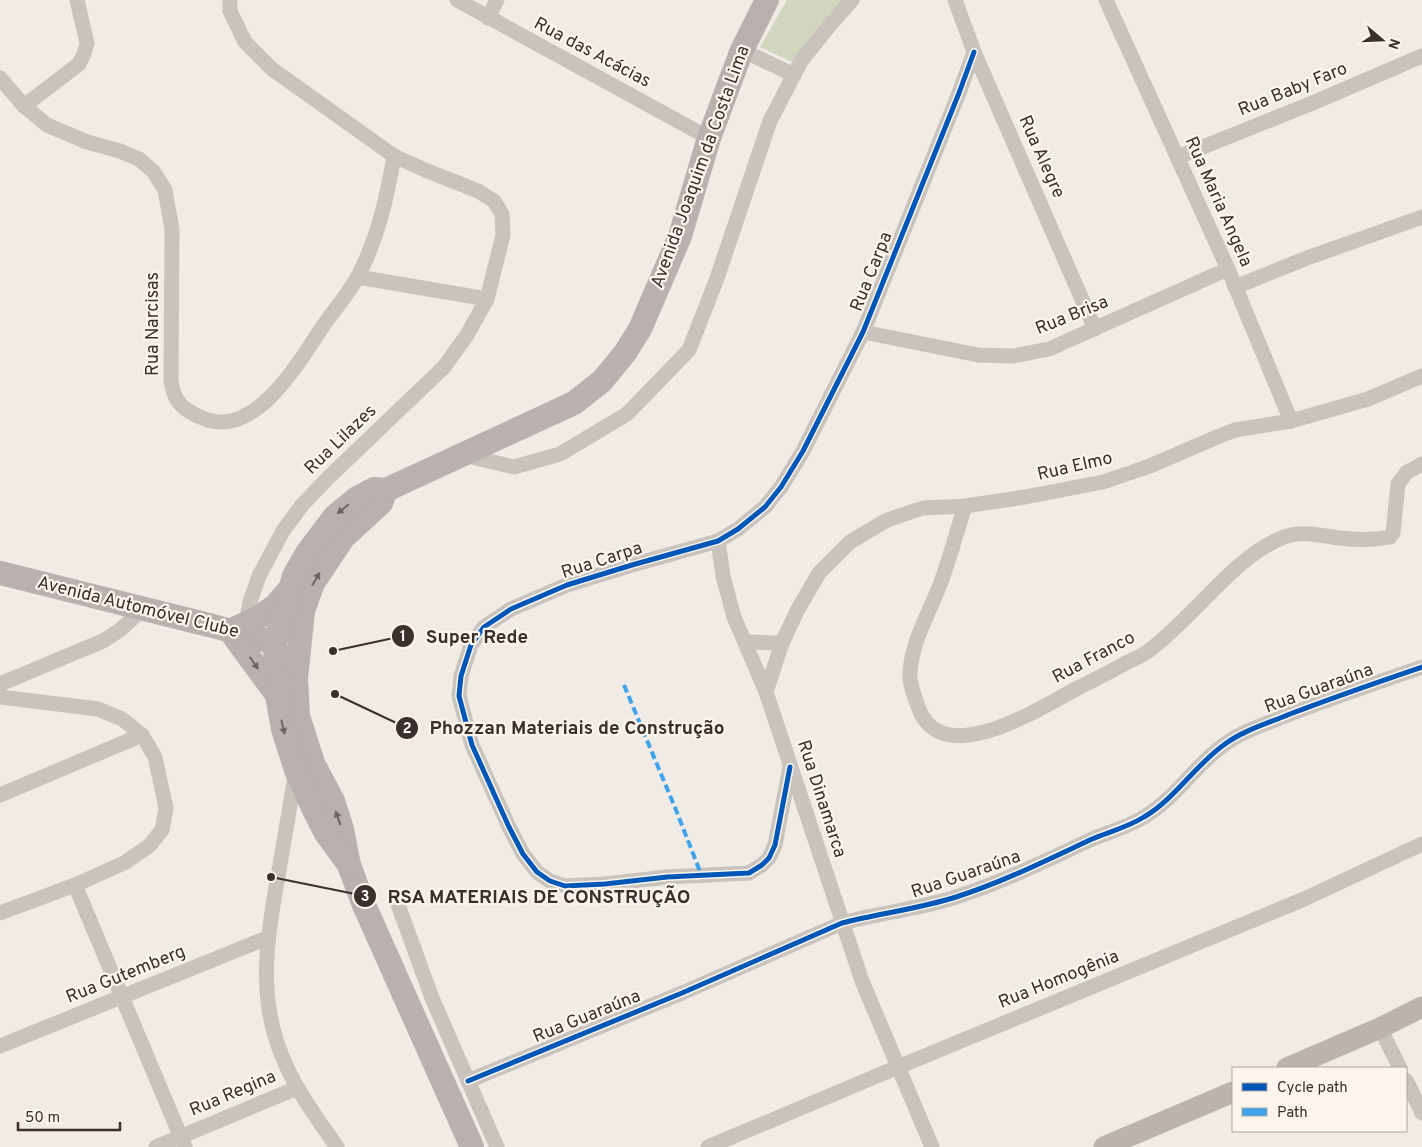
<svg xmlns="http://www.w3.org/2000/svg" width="1422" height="1147" font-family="Overpass,sans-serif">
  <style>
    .park { fill: #d1d6bf }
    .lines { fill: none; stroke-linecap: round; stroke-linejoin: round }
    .street { stroke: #c9c3be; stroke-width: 15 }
    .secondary { stroke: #bab3ae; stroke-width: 21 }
    .primary { stroke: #b8b1ad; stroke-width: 24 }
    .quiet { stroke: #3fa3eb; stroke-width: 4; stroke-dasharray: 8 4; stroke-linecap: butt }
    .cycleway-casing { stroke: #fbf5ee; stroke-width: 8 }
    .cycleway { stroke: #0057b8; stroke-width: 5 }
    .oneway { fill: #6d645f }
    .labels { text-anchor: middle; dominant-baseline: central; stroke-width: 4.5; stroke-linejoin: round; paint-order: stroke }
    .street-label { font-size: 18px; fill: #3b302b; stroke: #fbf5ee }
    .leader { fill: none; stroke: #3b302b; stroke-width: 2 }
    .callout-dot { fill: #3b302b; stroke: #fbf5ee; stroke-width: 2 }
    .mark-label { font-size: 15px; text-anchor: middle; font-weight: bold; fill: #fff }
    .callout-label { font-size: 19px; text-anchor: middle; font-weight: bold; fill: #3b302b; stroke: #fbf5ee; stroke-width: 4.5; stroke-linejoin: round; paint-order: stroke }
  </style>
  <rect width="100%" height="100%" fill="#f0ebe5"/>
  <!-- park -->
  <polygon class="park" points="787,0 850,0 792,62 760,47"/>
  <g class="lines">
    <!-- street -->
    <g class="street">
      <polyline points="230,0 230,11 245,42 272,69 394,156 425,170 478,191 494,201 502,214 503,235 487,299 467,335 444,367 329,477 302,505 283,531 259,576 250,602 246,623"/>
      <polyline points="457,0 709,138"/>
      <polyline points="955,0 974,52 1095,329"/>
      <polyline points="1106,0 1228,269 1291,421"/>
      <polyline points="488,18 497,0"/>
      <polyline points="742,50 794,75"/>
      <path d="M0 78 24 106 47 125 87 142 120 151 139 159 153 171 165 190 172 229 171 381C172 386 173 391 175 396 180 408 196 416 208 420 258 435 300 360 323 326 335 309 349 293 358 276 378 238 387 197 394 156"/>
      <polyline points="24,106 79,64 84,54 87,43 77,0"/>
      <polyline points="1178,157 1315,102 1422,56"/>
      <polyline points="358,277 487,299"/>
      <polyline points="1235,287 1307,258 1422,217"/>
      <polyline points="863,332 978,355 1013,356 1049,349 1228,269"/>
      <polyline points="463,455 514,467 560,454 627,414 689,350 716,281 770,121 801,61 830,25 852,0"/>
      <path d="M965 506C957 531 950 557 941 582 930 612 912 640 910 672 909 684 915 698 919 709 943 771 1040 708 1076 689 1092 681 1108 673 1124 664 1131 660 1140 657 1147 652 1192 620 1234 556 1284 537 1302 530 1322 536 1340 538 1356 540 1374 540 1390 537L1393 533 1398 484 1407 472 1422 464"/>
      <polyline points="718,541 723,576 734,617 766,692 862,981 932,1147"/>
      <polyline points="745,642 782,643"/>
      <polyline points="0,684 103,641 120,630 143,609"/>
      <polyline points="766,692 782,643 797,611 819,573 850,542 887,520 923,508 965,506 1025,497 1103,482 1150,466 1217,437 1235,430 1291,421 1368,399 1422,376"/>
      <polyline points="0,697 98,709 122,719 142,735 155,757 166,808 162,830 149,846 124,863 75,885 0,913"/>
      <polyline points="790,767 775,845 769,858 762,865 749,873 667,877 605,884 565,886 550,881 537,872 523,854 509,827 472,745 459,696 461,676 471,645 484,627 511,609 567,585 632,565 718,541 738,529 765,507 781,487 803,451 863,332 959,93 974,52"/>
      <path d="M296 771C290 806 284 841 278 876 267 939 257 995 282 1056 295 1089 317 1118 337 1147"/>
      <polyline points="0,795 142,735"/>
      <polyline points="75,885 185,1147"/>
      <polyline points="396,899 432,998 497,1147"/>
      <polyline points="1380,1028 1400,1068"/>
      <polyline points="0,1046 267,938"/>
      <polyline points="1406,1080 1422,1113"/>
      <path d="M468 1081 682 993 842 923C880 913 919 909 956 897 1003 882 1047 860 1092 839 1109 832 1128 827 1144 817 1176 798 1195 765 1225 744 1244 730 1269 723 1290 714 1334 697 1378 682 1422 667"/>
      <polyline points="156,1147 297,1088"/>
      <polyline points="708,1147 898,1067 1302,900 1422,844"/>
    </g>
    <!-- secondary -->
    <g class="secondary">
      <polyline points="1287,1068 1380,1028 1422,1007"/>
      <polyline points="1104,1147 1233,1092"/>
    </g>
    <!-- primary -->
    <g class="primary">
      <polyline points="386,490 381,503 343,538 313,583 303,611 296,679 298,716 313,763 333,801 342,829 349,865 364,905 472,1147"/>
      <polyline points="0,573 213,626 275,643"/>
      <polyline points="230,631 277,695"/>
      <polyline points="230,631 259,617 275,606 289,590"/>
      <polyline points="349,865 325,832 315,812 296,770 283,729 277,695 275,643 294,576 307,553 335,516 357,498 374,489 386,490 574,403 602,381 625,353 640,329 680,236 709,138 731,79 742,50 767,0"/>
    </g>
    <!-- quiet -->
    <polyline class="quiet" points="624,685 676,810 701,874"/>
    <defs>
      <g id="cycleway">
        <polyline points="790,767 775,845 769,858 762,865 749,873 667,877 605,884 565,886 550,881 537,872 523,854 509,827 472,745 459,696 461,676 471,645 484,627 511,609 567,585 632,565 718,541 738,529 765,507 781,487 803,451 863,332 959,93 974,52"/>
        <path d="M468 1081 682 993 842 923C880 913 919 909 956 897 1003 882 1047 860 1092 839 1109 832 1128 827 1144 817 1176 798 1195 765 1225 744 1244 730 1269 723 1290 714 1334 697 1378 682 1422 667"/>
      </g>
    </defs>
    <!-- cycleway casing -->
    <use href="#cycleway" class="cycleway-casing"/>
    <!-- cycleway -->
    <use href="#cycleway" class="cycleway"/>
  </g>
  <!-- one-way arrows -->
  <defs><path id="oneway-solid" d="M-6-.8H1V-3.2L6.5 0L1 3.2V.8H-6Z" transform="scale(1.25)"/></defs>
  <g class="oneway">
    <use href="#oneway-solid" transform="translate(343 509) rotate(141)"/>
    <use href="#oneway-solid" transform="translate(316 579) rotate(-59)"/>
    <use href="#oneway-solid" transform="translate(254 663) rotate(55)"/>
    <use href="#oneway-solid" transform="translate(283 727) rotate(77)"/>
    <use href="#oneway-solid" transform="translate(338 818) rotate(-109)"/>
  </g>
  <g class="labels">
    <!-- street labels -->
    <g class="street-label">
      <text transform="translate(592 53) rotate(28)">Rua das Acácias</text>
      <text transform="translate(1293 90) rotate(-22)">Rua Baby Faro</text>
      <text transform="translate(1041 157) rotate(66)">Rua Alegre</text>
      <text transform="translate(701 167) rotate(-70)">Avenida Joaquim da Costa Lima</text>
      <text transform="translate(1218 202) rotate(66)">Rua Maria Angela</text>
      <text transform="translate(872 272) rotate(-68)">Rua Carpa</text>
      <text transform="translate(1072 316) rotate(-22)">Rua Brisa</text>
      <text transform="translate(153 324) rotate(-90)">Rua Narcisas</text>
      <text transform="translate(341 440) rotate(-44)">Rua Lilazes</text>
      <text transform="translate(1075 467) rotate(-13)">Rua Elmo</text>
      <text transform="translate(602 561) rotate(-18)">Rua Carpa</text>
      <text transform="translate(138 608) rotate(14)">Avenida Automóvel Clube</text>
      <text transform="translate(1094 658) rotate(-28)">Rua Franco</text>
      <text transform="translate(1319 689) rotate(-20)">Rua Guaraúna</text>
      <text transform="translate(821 799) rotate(72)">Rua Dinamarca</text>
      <text transform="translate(966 875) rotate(-19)">Rua Guaraúna</text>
      <text transform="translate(126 975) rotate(-22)">Rua Gutemberg</text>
      <text transform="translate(1059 980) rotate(-22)">Rua Homogênia</text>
      <text transform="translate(587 1017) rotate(-22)">Rua Guaraúna</text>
      <text transform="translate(233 1094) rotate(-23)">Rua Regina</text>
    </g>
  </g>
  <!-- callouts -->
  <path class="leader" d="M333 651L403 636M335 694L407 728M271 877L365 896"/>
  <g class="callout-dot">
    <circle cx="333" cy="651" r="5"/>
    <circle cx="335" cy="694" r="5"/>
    <circle cx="271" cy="877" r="5"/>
    <circle cx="403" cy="636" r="12"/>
    <circle cx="407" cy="728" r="12"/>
    <circle cx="365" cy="896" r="12"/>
  </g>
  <g class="mark-label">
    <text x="403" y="641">1</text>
    <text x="407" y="733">2</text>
    <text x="365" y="901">3</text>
  </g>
  <g class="callout-label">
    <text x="477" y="643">Super Rede</text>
    <text x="577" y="734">Phozzan Materiais de Construção</text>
    <text x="539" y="903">RSA MATERIAIS DE CONSTRUÇÃO</text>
  </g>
  <!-- legend -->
  <rect x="1232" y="1067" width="175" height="65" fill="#fbf5ee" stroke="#aea6a0"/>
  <rect x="1242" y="1083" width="25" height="8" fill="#0057b8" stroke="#aea6a0"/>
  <text x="1277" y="1092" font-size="15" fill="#3b302b">Cycle path</text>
  <rect x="1242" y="1108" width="25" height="8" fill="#3fa3eb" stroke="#aea6a0"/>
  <text x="1277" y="1117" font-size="15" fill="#3b302b">Path</text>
  <!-- north arrow -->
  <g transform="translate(1382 40) rotate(109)" stroke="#fbf5ee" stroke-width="4" paint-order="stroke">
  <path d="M0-4L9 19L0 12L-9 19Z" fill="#3b302b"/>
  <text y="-8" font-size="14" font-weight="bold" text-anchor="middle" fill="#3b302b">N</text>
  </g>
  <!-- scale -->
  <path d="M18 1122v8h102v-8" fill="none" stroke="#3b302b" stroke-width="2.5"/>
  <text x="25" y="1122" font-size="15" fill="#3b302b" stroke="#fbf5ee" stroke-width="4" paint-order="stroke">50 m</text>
</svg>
